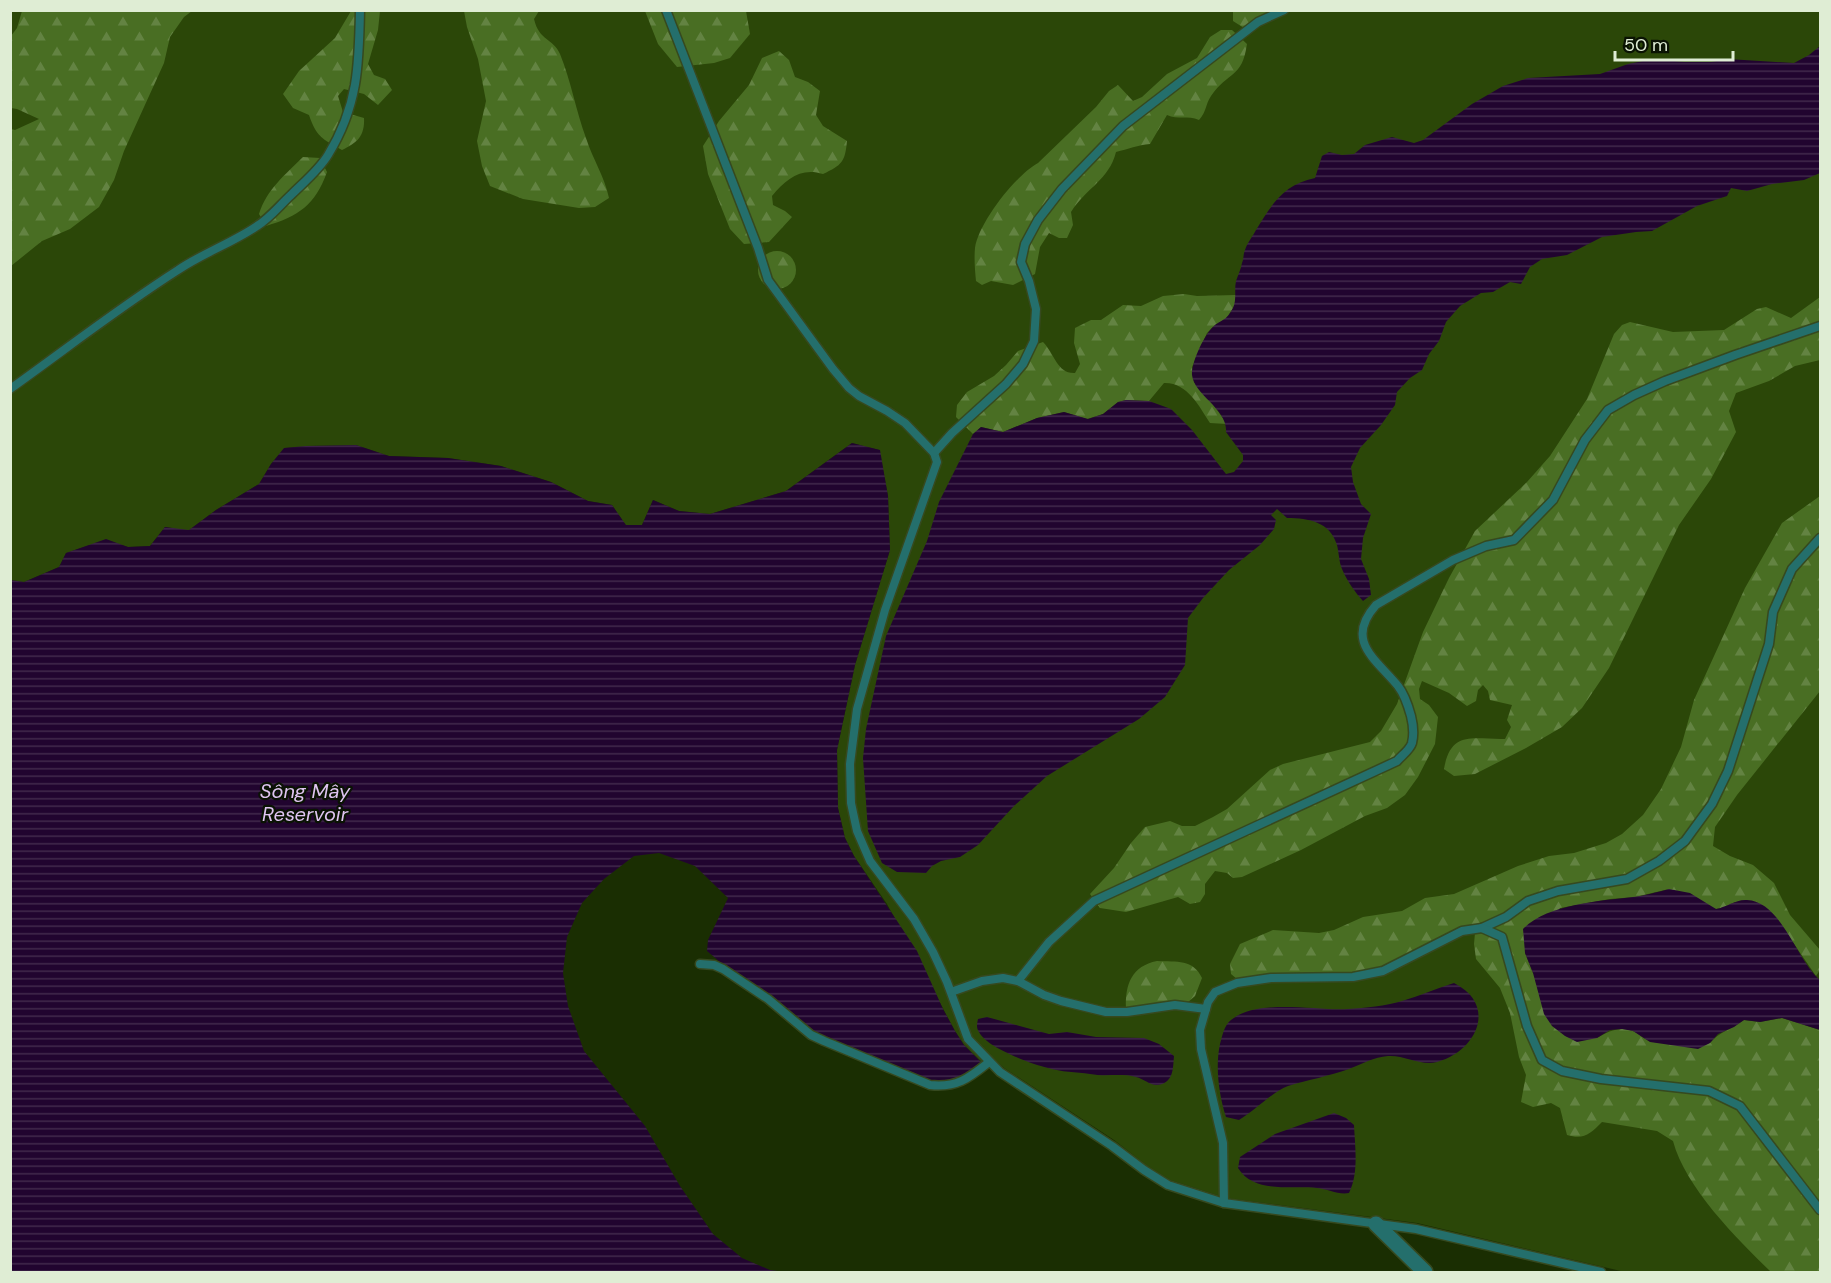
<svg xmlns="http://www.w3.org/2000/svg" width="1831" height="1283" font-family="'DM Sans',sans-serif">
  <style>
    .grass { fill: #2b4708 }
    .forest { fill: url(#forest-firs) }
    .water { fill: url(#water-rules) }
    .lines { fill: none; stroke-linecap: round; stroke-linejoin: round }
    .lane-casing { stroke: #36491f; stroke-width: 11 }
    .street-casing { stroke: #36491f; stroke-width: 18 }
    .lane { stroke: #246f6c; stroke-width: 8 }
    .street { stroke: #246f6c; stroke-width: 15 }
    .labels { text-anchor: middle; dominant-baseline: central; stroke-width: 4.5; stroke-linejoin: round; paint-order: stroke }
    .water-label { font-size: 20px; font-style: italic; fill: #dfc4f1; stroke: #0a1303 }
  </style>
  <defs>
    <pattern id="forest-firs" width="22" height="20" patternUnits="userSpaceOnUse" patternTransform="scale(1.5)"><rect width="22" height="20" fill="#496e23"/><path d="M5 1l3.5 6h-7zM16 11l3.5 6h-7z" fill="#638342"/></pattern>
    <pattern id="water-rules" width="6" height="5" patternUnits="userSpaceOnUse" patternTransform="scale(1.5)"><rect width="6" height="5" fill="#21042f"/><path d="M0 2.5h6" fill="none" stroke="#41294c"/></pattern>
  </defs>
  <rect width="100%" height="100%" fill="#1a2e02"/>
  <!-- grass -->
  <polygon class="grass" points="10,11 1820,11 1820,1272 1625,1272 1417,1223 1226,1198 1170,1180 1146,1165 1114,1140 1004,1068 993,1058 982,1063 964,1045 955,1031 887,904 854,856 845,838 838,808 837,750 855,665 890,550 888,496 879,450 852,443 786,491 710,514 679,511 653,500 642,525 625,525 612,505 588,501 551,482 501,466 448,458 389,456 356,445 306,446 285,448 271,464 259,484 216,510 188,531 165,527 150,546 128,547 106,540 66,553 59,567 24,582 11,580"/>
  <!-- forest -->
  <g class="forest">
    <polygon points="22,11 192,11 184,17 170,37 164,63 124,151 114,180 99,207 70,229 42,241 11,266 11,129 15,130 39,119 17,109 11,108 11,36 17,28"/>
    <path d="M351 11H380L378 30 368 64 374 75 385 79 392 90 378 105 364 94 344 89 338 96 343 112 364 118C365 136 357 143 342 150 322 139 316 136 309 115L293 108 283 94 299 71 335 38Z"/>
    <path d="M464 11H539L534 19C539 41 553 38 560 54 571 81 576 111 586 138 593 160 604 175 609 198L595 207 579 208 523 199 490 186 482 166 477 141 486 101 478 59 467 27Z"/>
    <polygon points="645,11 746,11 750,34 730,58 714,63 677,67 658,44"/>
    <polygon points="1233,11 1275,11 1244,28 1233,21"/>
    <path d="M1221 30H1232L1247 44C1242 79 1228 71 1211 96 1205 105 1207 111 1199 120 1188 115 1178 120 1167 115L1150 144C1138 145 1128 149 1116 152 1109 180 1086 188 1071 212L1073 225 1067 238H1059L1049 233 1040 247 1035 274 1013 285 991 281 982 285 976 281C975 270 974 259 975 248 979 222 1016 175 1038 163L1096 107 1109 91 1118 85 1133 101 1142 97 1167 74 1197 58 1210 37Z"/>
    <path d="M779 51 789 60 795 77 808 82 820 91 816 115 823 126 847 141C845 162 842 165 823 174 801 167 786 179 772 196L773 205 785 211 792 217 769 242 744 244 730 229 708 174 703 146 719 121 749 85 762 58Z"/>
    <path d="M303 157 320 158 327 172C315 205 299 216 266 226L259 214C267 189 285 175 303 157Z"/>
    <circle cx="777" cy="270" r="19"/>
    <path d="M1184 294 1197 296 1236 295 1235 305 1226 319 1215 325 1207 333 1192 367 1194 382 1213 404 1227 424 1210 423C1199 406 1187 382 1164 383L1149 401 1126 400 1118 402 1103 414 1087 419 1064 412 1037 418 1003 432 981 427 973 434 956 417 957 405 967 392 994 376 1006 365 1018 351 1043 342C1055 354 1057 374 1075 373L1080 364 1074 343 1075 328 1091 320H1101L1123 305 1141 306 1163 296Z"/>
    <path d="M1820 297V360L1795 366 1769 381 1736 393 1729 411 1736 432 1711 479 1679 525 1609 668 1582 708 1562 727 1526 748 1475 774 1454 776 1444 769C1451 729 1474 740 1505 739L1511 727 1507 720 1512 705 1490 700 1488 691 1483 685 1478 690 1476 701 1467 706 1449 693 1422 681 1419 689 1420 699 1429 705 1438 717 1435 744 1418 777 1405 795 1387 808 1365 816 1301 850 1242 877 1233 878 1227 873 1215 871 1205 884V894L1200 902 1190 904 1178 897 1126 912 1100 908 1090 894 1114 868 1131 843 1145 827 1170 821 1182 826H1195L1213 817 1227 809 1270 770 1283 764 1370 742 1381 731 1397 704 1423 632 1449 578 1475 531 1527 482 1550 456 1587 399 1614 334 1622 325 1630 322 1673 332 1724 330 1757 309 1766 307 1791 318Z"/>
    <path d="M1820 496V691L1737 795 1715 827 1713 846 1730 856 1753 865 1774 883 1790 915 1820 950V970L1816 976 1779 922 1735 902 1725 907 1716 909 1669 889 1635 897 1610 899 1560 908 1525 953 1533 973 1597 1038C1610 1030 1623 1025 1637 1033 1642 1037 1647 1041 1654 1042 1675 1045 1688 1045 1710 1043 1719 1032 1732 1029 1744 1020L1760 1022 1782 1018 1820 1030V1272H1771C1737 1239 1685 1187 1673 1141L1657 1131 1602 1122C1590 1134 1584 1140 1567 1135L1560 1108 1551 1103 1533 1107 1521 1102 1526 1075 1519 1057 1510 1013 1500 988 1476 959 1474 944 1475 933 1481 925 1382 967 1352 974 1237 979 1231 974 1230 964 1240 944 1273 930 1319 933 1334 930 1363 917 1402 911 1425 898 1454 894 1518 866 1549 856 1574 853 1606 843 1622 834 1643 815 1661 789 1681 747 1694 700 1745 588 1782 523Z"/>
    <path d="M1157 961C1177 962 1193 959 1202 978L1195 996 1187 1003 1126 1008C1125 984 1132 966 1157 961Z"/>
  </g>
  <!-- water -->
  <g class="water">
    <path d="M1820 46V173L1804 180 1772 184 1747 191 1731 188 1727 196 1697 206 1652 231 1636 232 1602 237 1567 255 1542 259 1530 267 1521 284 1510 282 1493 292 1481 293 1460 306 1446 322 1439 341 1429 354 1422 370 1410 378 1397 392 1395 405 1381 425 1360 448 1351 467 1353 482 1361 504 1371 514 1363 538 1361 559 1369 579 1371 595 1363 601C1355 592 1347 581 1342 569 1339 562 1339 553 1337 545 1330 522 1309 518 1287 518L1277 509 1271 515 1276 520 1274 529 1260 545 1229 570 1203 598 1188 618 1185 665 1165 697 1139 719 1047 776 1014 806 978 845 960 857 941 861 932 866 926 873 897 872 882 863 868 831 863 758 866 729 886 636 927 541 939 502 973 434 981 427 1003 432 1037 418 1064 412 1088 419 1103 414 1118 402 1126 400 1149 401 1171 409 1192 430 1226 474 1234 472 1243 461V455L1226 432C1228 409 1194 395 1192 375 1191 363 1205 333 1214 326 1224 318 1226 321 1233 308 1237 299 1234 290 1236 281 1238 275 1241 269 1242 263 1244 259 1243 254 1245 250 1247 243 1253 236 1256 230 1272 204 1284 184 1315 178L1322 156 1329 152 1342 155 1354 154 1365 145 1392 137 1414 143 1423 140 1472 104 1503 86 1528 78 1600 74 1628 64 1653 59 1685 62H1711L1728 59 1794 63 1809 55Z"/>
    <path d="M852 443 880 450 888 496 890 550 855 665 837 750 838 808 845 838 854 856 917 951 943 1009 955 1031 964 1045 982 1063C965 1076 952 1084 931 1082L812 1031 797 1016 726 967 707 951 708 940 728 898 695 866 659 853 634 856 604 879 582 903 567 937 563 973 568 1006 584 1051 645 1126 680 1186 713 1234 742 1258 770 1270 785 1272H11L10 580 24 582 59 567 66 553 106 539 128 547 150 546 165 527 189 530 216 510 259 484 271 464 284 448 306 446 356 445 389 456 448 458 501 466 551 482 588 501 612 505 626 525H642L653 500 679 511 710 514 786 491Z"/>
    <path d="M1669 889 1690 893 1716 909C1727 907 1736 899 1747 900 1781 901 1797 961 1820 980V1030L1782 1018 1760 1022 1744 1020 1734 1027 1718 1034 1710 1043 1698 1049 1650 1042 1633 1031 1622 1029 1610 1030 1597 1038 1577 1042 1565 1036 1552 1026 1544 1014 1533 973 1525 953 1523 929C1547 904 1600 901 1633 897 1644 896 1657 892 1669 889Z"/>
    <path d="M1454 983C1498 1005 1477 1051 1437 1062 1420 1066 1405 1055 1388 1056 1374 1057 1362 1064 1349 1069 1329 1076 1308 1080 1288 1086 1274 1091 1254 1111 1239 1120L1226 1117C1219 1095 1215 1067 1220 1044 1222 1037 1224 1025 1231 1020 1258 998 1316 1011 1348 1009 1366 1008 1385 1006 1402 1001 1420 996 1437 988 1454 983Z"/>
    <path d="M987 1017 1049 1034 1067 1032 1096 1037 1144 1038 1159 1044 1174 1056C1173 1066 1174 1080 1162 1084 1152 1088 1145 1079 1136 1077 1122 1073 1105 1077 1090 1074 1076 1072 1061 1072 1048 1068 1032 1064 987 1048 979 1032 976 1028 977 1023 978 1019Z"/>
    <path d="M1334 1113 1346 1118 1354 1125C1355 1147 1359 1173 1349 1193 1338 1195 1328 1189 1317 1188 1291 1185 1254 1194 1238 1168L1240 1157 1275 1134Z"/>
  </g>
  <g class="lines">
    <defs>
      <g id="lane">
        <polyline points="666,10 758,248 768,280 833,369 849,388 859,396 887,411 905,423 934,453 937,462 885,610 857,709 850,764 851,803 857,831 870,861 914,919 933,952 947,982 968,1039 1000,1072 1112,1146 1144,1170 1168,1185 1224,1203 1416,1229 1601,1272"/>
        <path d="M10 389C66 349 120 307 178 270 203 253 232 243 257 226 270 218 280 205 291 195 303 183 319 170 328 155 358 106 359 66 360 10"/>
        <polyline points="934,453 952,433 1006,384 1023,364 1034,341 1036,309 1029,281 1021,262 1025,244 1038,220 1062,189 1123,126 1258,22 1284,10"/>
        <polyline points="1482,928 1506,917 1528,901 1558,891 1627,879 1659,861 1685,841 1712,804 1728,771 1769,644 1773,612 1792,569 1820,538"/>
        <path d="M700 964 714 965 723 969 768 999 811 1035 824 1041 930 1085C957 1088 969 1078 989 1062"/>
        <path d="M1018 981 1049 942 1094 901 1397 761C1401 756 1410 750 1412 743 1414 735 1413 724 1411 716 1408 705 1405 695 1398 686 1376 659 1344 641 1376 605L1453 560 1486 546 1514 540 1553 500 1585 440 1608 410 1634 395 1665 381 1735 355 1820 326"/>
        <polyline points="951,992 982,981 1003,978 1018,981 1044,995 1061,1001 1106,1012 1127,1012 1175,1005 1206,1009"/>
        <polyline points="1224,1203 1223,1143 1201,1049 1200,1030 1208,1002 1215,992 1237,983 1271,978 1353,977 1383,971 1462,931 1482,928 1502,937 1527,1026 1542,1060 1562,1071 1601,1079 1709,1091 1740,1106 1820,1210"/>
      </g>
      <polyline id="street" points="1376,1224 1425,1272"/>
    </defs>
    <!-- lane casing -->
    <use href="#lane" class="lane-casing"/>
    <!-- street casing -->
    <use href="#street" class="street-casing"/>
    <!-- lane -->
    <use href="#lane" class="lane"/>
    <!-- street -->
    <use href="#street" class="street"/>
  </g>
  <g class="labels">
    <!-- water labels -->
    <g class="water-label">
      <text x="305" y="791">Sông Mây<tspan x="305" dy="23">Reservoir</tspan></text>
    </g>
  </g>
  <!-- border -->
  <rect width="1831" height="1283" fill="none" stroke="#dfedd4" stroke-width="24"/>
  <!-- scale -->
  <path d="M1615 51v9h118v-9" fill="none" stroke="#dfedd4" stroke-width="3"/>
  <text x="1624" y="51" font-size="18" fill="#dfedd4" stroke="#0a1303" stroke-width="4.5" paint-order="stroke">50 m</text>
</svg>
